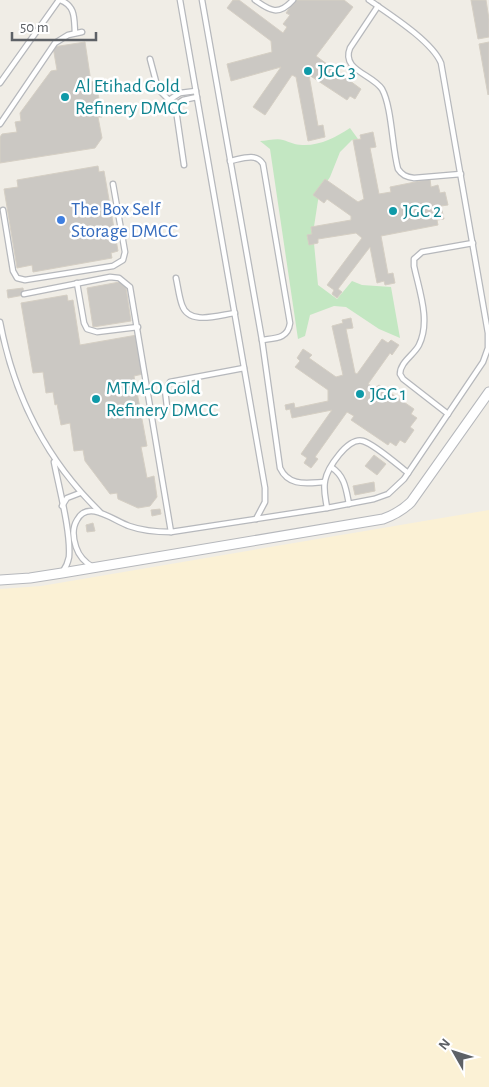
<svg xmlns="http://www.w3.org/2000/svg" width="489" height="1087" font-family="'Alegreya Sans',sans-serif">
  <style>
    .green { fill: #c3e7c2 }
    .sand { fill: #fbf1d5 }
    .building { fill: #cbc8c3; stroke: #d5cfc4 }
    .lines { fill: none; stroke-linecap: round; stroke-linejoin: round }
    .lane-casing { stroke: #b6b8bc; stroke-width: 7 }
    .street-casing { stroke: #b6b8bc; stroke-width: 11 }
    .lane { stroke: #fff; stroke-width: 4.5 }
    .street { stroke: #fff; stroke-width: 9 }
    .culture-dot { fill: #0f9aa8; stroke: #fff; stroke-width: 2 }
    .shop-dot { fill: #3f7fe0; stroke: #fff; stroke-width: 2 }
    .labels { text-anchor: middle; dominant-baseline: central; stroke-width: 5; stroke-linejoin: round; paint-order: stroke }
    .culture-label { font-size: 19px; fill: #0d838f; stroke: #fff; text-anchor: start }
    .shop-label { font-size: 19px; fill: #366cbe; stroke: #fff; text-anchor: start }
  </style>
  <rect width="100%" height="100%" fill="#f0ede6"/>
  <!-- green -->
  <path class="green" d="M350 128 358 139 352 140 340 152 330 177 319 194 313 233 318 285 337 299 352 281 362 285 391 287 400 338 379 329 346 307 334 306 310 315 305 336 298 339 270 149 260 141C267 141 277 138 283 140 290 142 295 145 302 145 320 146 336 137 350 128Z"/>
  <!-- sand -->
  <polygon class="sand" points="489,510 489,1087 0,1087 0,589 41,586"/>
  <!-- building -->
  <g class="building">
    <polygon points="233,0 239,0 283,33 287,27 283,24 290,15 286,13 295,0 344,0 353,7 316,56 361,89 355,99 350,96 347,100 309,75 318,126 323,125 325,137 308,141 296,77 292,75 265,115 253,107 281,67 231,81 227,64 272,52 271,41 227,8"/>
    <polygon points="471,0 486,0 489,19 489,37 478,39"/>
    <polygon points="85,42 91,82 96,81 102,117 98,117 102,138 95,148 0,163 0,137 2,134 17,132 15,122 21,121 20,113 51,71 57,70 53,47"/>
    <polygon points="489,42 489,94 488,95 479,44"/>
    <polygon points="373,132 376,147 370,148 379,194 391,192 390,187 430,179 431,187 438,185 440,193 445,192 448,205 441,206 444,219 437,220 438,225 381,236 388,274 393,273 395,283 385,285 384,281 377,283 370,247 338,289 342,292 337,298 332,294 334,290 327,285 362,238 356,233 318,239 318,243 309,245 307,235 312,234 311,227 351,220 351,216 327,199 324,203 313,195 325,179 358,202 364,199 353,140 361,139 360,135"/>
    <polygon points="98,166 99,172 104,171 118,251 111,253 112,258 33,272 32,265 17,268 4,189 18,187 17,180"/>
    <polygon points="125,281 131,321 93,327 87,288"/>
    <polygon points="23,288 24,295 8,298 7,290"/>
    <polygon points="67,295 68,301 73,300 80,345 137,335 143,374 134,376 147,446 141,447 147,478 154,476 157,497 150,506 138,508 118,499 117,493 110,494 85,461 83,450 74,451 70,423 61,425 57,404 55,405 53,392 46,393 43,372 33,373 21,303"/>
    <polygon points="351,318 353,328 346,329 355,373 357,374 382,339 388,343 391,340 399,345 392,355 390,353 368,384 375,388 379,385 414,409 411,414 417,418 410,427 414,430 405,443 400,440 396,446 390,442 388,445 351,420 354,416 347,412 315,457 318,459 311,468 304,463 307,458 301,454 332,410 292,418 290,409 286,410 285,405 294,403 295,408 328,401 328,390 295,367 300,361 297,358 303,349 312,355 309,358 336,377 343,375 332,326 343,323 342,320"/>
    <polygon points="374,455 386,464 377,475 365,466"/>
    <polygon points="374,482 375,491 355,495 353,486"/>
    <polygon points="160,509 161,514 152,516 151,510"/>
    <polygon points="93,523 95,531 87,532 86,525"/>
  </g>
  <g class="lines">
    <defs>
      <g id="lane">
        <path d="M60 0C76 6 74 19 75 33"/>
        <polyline points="180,0 265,488 265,502 256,519"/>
        <path d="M202 0 262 340 280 468C289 487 307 483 324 482"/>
        <path d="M255 0C270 11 279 16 293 0"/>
        <path d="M378 6 350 48C341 70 372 74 382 89 392 107 392 148 398 169 402 175 406 177 414 178L461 174"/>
        <polyline points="150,59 158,89 172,103 176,110 184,165"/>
        <polyline points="0,83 59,0"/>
        <polyline points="169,100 180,93 196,91"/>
        <polyline points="174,106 183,100 197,97"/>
        <polyline points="0,124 55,43 68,35 82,32"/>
        <path d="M230 161C241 159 256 152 263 164L290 323C288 339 275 338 262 340"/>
        <polyline points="3,210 13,271 17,278 25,280 113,266 123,260 125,252 113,184"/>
        <path d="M176 278C178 287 179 297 182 305 189 326 219 315 235 313"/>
        <polyline points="77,283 84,323 87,329 97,332 138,327"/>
        <polyline points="24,294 110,277 119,278 130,287 171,532"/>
        <path d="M0 322C14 396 45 459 100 512"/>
        <polyline points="167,407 165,390 170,382 244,368"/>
        <path d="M448 414 403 379 400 374C400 362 414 355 419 345 431 321 419 290 414 266V259L422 252 473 243"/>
        <path d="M54 462C59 488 71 532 69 557 68 562 66 567 63 571"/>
        <path d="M331 467C345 476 346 489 349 504"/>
        <polyline points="62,506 67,498 80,493"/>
        <path d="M327 508C326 500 323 490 325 481 327 468 348 437 363 441 374 444 398 465 408 473"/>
        <path d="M93 567C84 562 79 556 76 547 73 538 72 528 77 520 88 499 114 521 129 526 143 531 157 532 171 532L327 508 374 499 388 494 404 479 483 362 488 348V333L441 63C432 41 389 14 369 0"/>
      </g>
      <path id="street" d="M0 580 30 578 62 573 383 519C394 515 403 510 411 502L489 392"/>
    </defs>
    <!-- lane casing -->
    <use href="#lane" class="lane-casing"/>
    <!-- street casing -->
    <use href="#street" class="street-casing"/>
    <!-- lane -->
    <use href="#lane" class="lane"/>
    <!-- street -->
    <use href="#street" class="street"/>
  </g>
  <!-- markers -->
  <g class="culture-dot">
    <circle cx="308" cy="71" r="5"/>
    <circle cx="65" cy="97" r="5"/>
    <circle cx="393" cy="211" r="5"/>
    <circle cx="360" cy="394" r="5"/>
    <circle cx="96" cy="399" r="5"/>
  </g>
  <circle class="shop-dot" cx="61" cy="220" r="5"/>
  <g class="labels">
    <!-- culture labels -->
    <g class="culture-label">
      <text x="318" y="71">JGC 3</text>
      <text x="75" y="86">Al Etihad Gold<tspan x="75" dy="22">Refinery DMCC</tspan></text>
      <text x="403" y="211">JGC 2</text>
      <text x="106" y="388">MTM-O Gold<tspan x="106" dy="22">Refinery DMCC</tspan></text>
      <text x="370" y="394">JGC 1</text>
    </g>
    <!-- shop labels -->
    <g class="shop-label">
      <text x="71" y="209">The Box Self<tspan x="71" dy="22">Storage DMCC</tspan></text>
    </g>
  </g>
  <!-- north arrow -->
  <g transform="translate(454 1052) rotate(309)" stroke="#ffffff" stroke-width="4" paint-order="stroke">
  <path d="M0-4L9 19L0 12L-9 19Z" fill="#5d6166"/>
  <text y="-8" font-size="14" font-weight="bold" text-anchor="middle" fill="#5d6166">N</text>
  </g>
  <!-- scale -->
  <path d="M12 32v8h84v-8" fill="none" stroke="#5d6166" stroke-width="2.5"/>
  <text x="20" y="32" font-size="15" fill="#5d6166" stroke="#ffffff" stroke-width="4" paint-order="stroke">50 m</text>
</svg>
